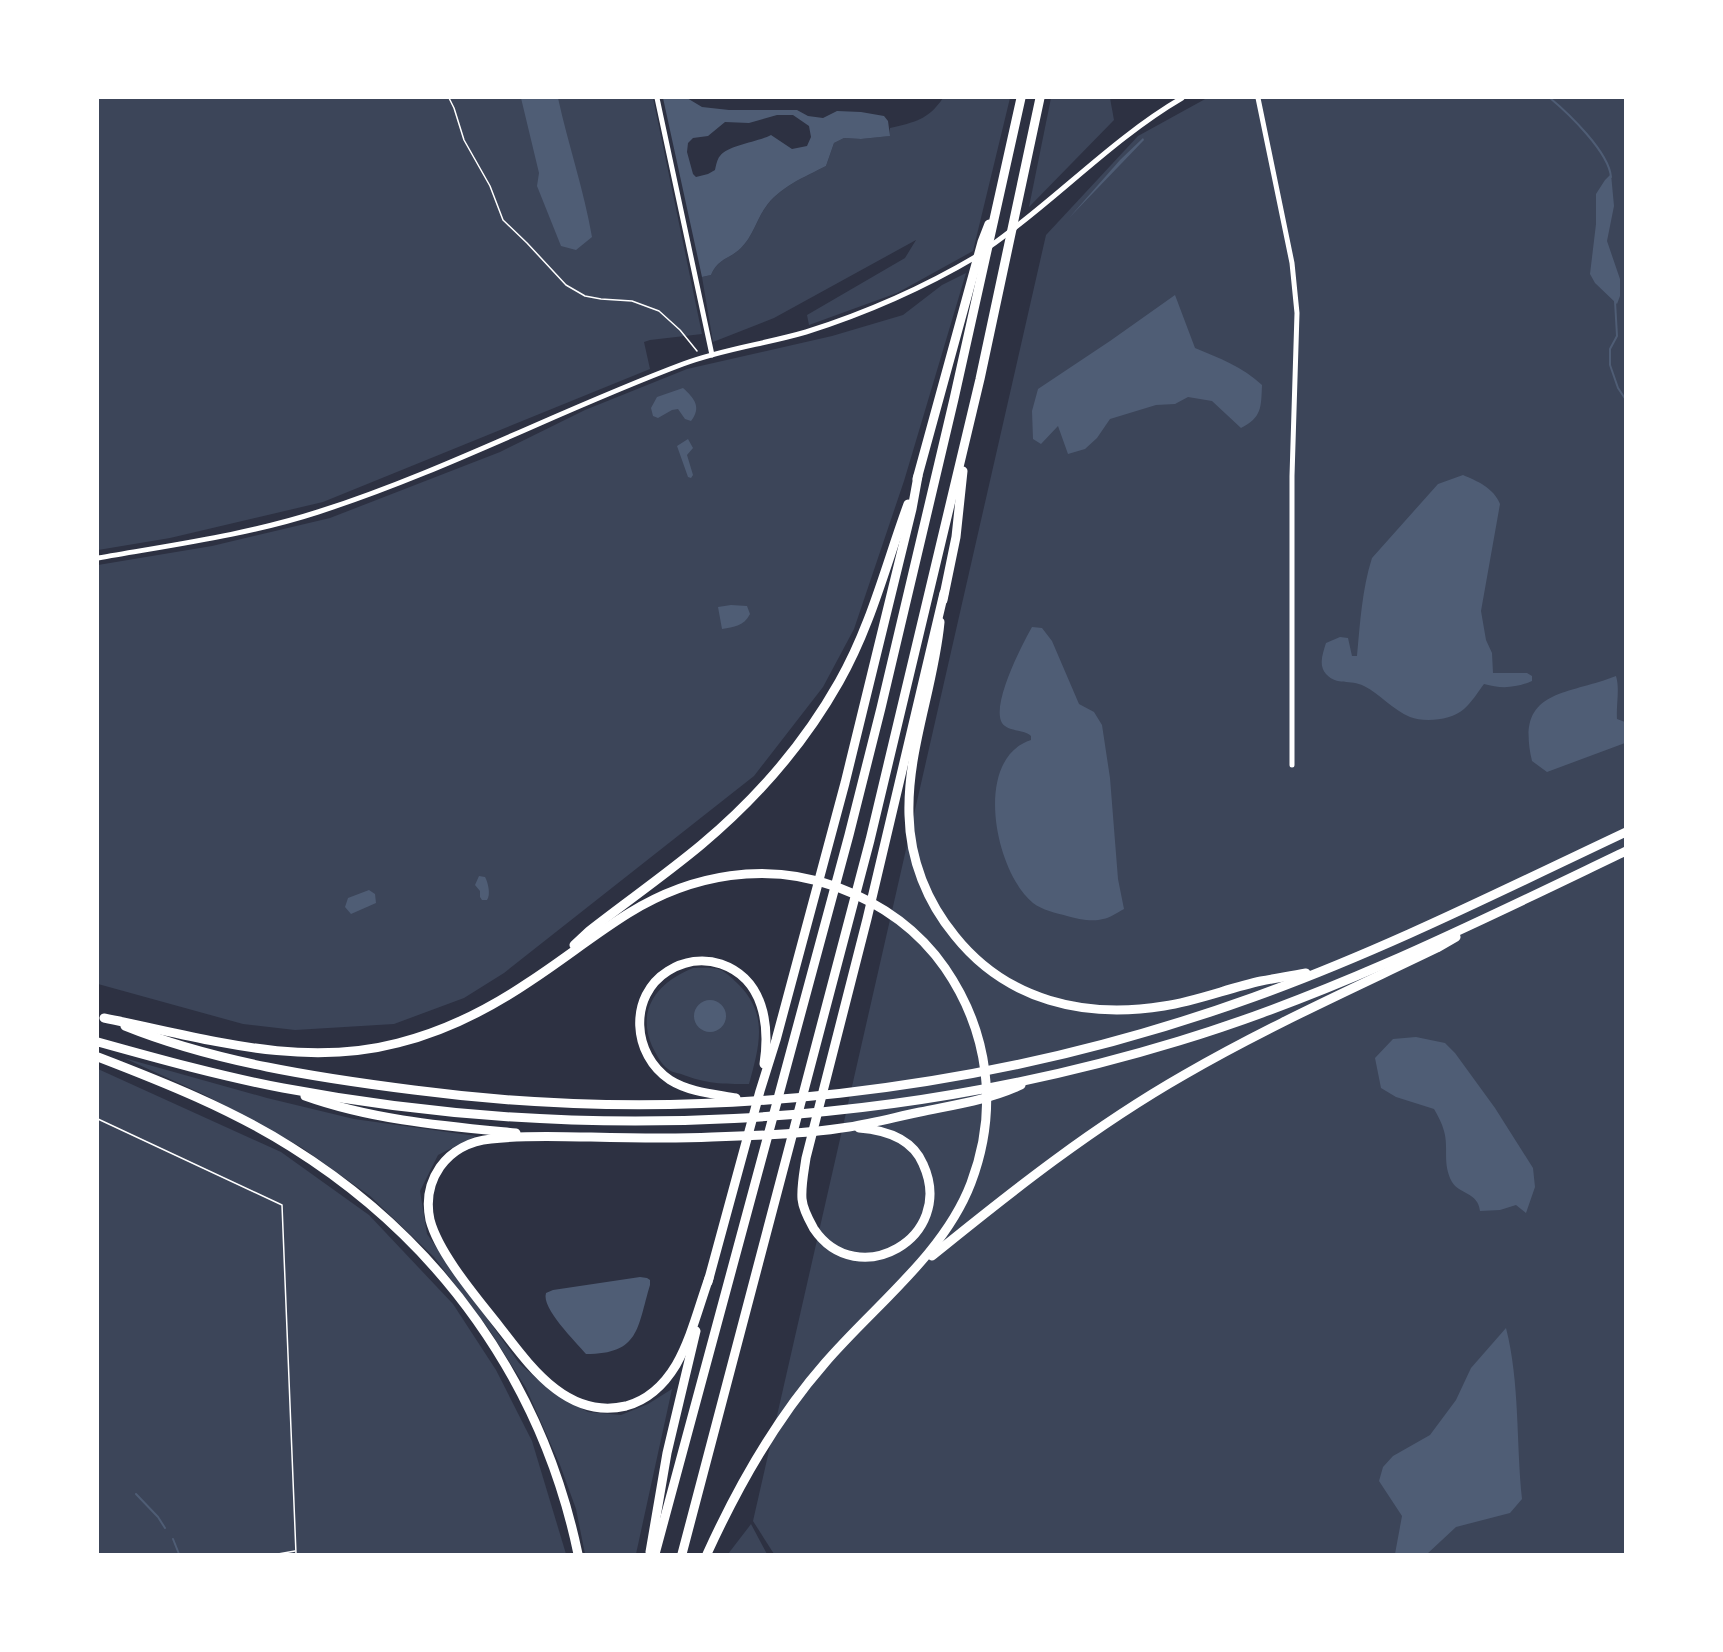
<svg xmlns="http://www.w3.org/2000/svg" width="1723" height="1652" font-family="'Work Sans',sans-serif">
  <style>
    .green { fill: #3c4559 }
    .water { fill: #4f5d75; fill-rule: evenodd }
    .lines { fill: none; stroke-linecap: round; stroke-linejoin: round }
    .stream { stroke: #4f5d75; stroke-width: 2 }
    .path { stroke: #fff; stroke-width: 1.5 }
    .minor { stroke: #fff; stroke-width: 5 }
    .motorway { stroke: #fff; stroke-width: 9 }
  </style>
  <rect width="100%" height="100%" fill="#2d3142"/>
  <!-- green -->
  <g class="green">
    <polygon points="98,98 653,98 702,334 650,340 644,342 650,369 323,502 170,538 98,550"/>
    <path d="M943 98H1010L973 251 897 293 809 325 807 315 905 258 916 240 774 318 713 342 702 277 711 275C718 258 730 259 741 248 753 236 756 221 765 208 779 187 805 177 826 166L834 143 844 138 861 139 889 136 890 128C915 122 928 120 943 98Z"/>
    <polygon points="1051,98 1110,98 1114,120 1029,207"/>
    <polygon points="1207,98 1625,98 1625,1554 774,1554 753,1521 1046,235 1138,136"/>
    <polygon points="966,273 904,481 854,629 823,687 754,776 504,973 464,998 394,1024 295,1030 243,1024 98,984 98,565 212,546 330,518 500,452 585,410 687,369 832,336 903,315 942,285"/>
    <path d="M693 968C701 968 713 967 721 970 727 973 734 980 739 985 769 1015 759 1047 749 1084 722 1084 707 1084 681 1074 677 1073 671 1072 668 1069 661 1064 656 1054 652 1046 636 1009 658 982 693 968Z"/>
    <polygon points="124,1058 267,1098 354,1119 476,1136 438,1155 420,1191 427,1234 519,1363 552,1392 588,1412 621,1415 648,1404 672,1389 636,1554 585,1554 576,1509 560,1465 526,1388 490,1331 434,1257 370,1196 301,1147 205,1095"/>
    <polygon points="98,1069 281,1152 369,1215 453,1304 496,1370 532,1441 566,1554 98,1554"/>
    <polygon points="751,1524 767,1554 728,1554 748,1528"/>
  </g>
  <!-- water -->
  <g class="water">
    <path d="M521 98H558C568 144 584 190 592 237L576 250 561 246 537 186 539 173Z"/>
    <path d="M663 98H687L702 107 729 110H797L808 116 823 118 837 111 861 112 884 116 888 121 890 136 861 139 844 138 834 143 826 166C805 177 779 187 765 208 756 221 753 236 741 248 730 259 718 258 711 275L702 277ZM777 115H793L809 126 811 137 807 146 792 149 771 135C758 142 728 145 720 156 717 159 716 166 715 170L708 174 696 177 693 174 687 152 688 143 693 138 708 136 725 122 749 123Z"/>
    <polygon points="1143,138 1144,140 1069,218 1120,160"/>
    <polygon points="1611,174 1614,206 1607,241 1620,279 1620,296 1617,304 1595,283 1590,274 1596,224 1596,194 1605,180"/>
    <path d="M1175 295 1195 348C1219 358 1243 367 1262 385 1261 408 1262 417 1241 428L1212 401 1188 397 1175 404 1156 405 1110 419 1097 438 1085 449 1068 454 1058 426 1041 444 1033 439 1032 411 1038 389 1110 341Z"/>
    <path d="M683 388C694 398 702 407 691 421L685 419 678 409 672 410 658 418 653 416 651 408 657 397Z"/>
    <polygon points="688,439 693,448 687,455 693,475 691,478 688,477 677,446"/>
    <path d="M1463 475C1477 481 1494 488 1500 504L1481 611 1486 640 1492 653 1493 673H1527L1532 676V681C1516 688 1501 689 1484 684 1478 692 1472 702 1464 709 1452 720 1425 723 1410 717 1393 710 1380 694 1364 686 1350 679 1337 686 1326 674 1318 665 1323 653 1326 643L1340 637 1348 638 1352 656H1357C1360 624 1362 589 1372 558L1438 484Z"/>
    <path d="M731 605 747 606 750 614C744 626 734 627 722 629L718 607Z"/>
    <path d="M1032 627 1042 628 1052 641 1079 704 1094 712 1102 725 1110 778 1118 879 1124 909C1118 912 1110 918 1103 919 1093 922 1077 919 1067 916 1056 913 1042 910 1033 903 995 872 972 759 1031 740V736C1024 729 1008 732 1002 723 991 704 1022 645 1032 627Z"/>
    <path d="M1616 676C1620 689 1616 704 1617 719L1625 722V743L1547 772 1532 761C1515 689 1565 696 1616 676Z"/>
    <path d="M479 876 485 877C488 882 491 895 487 900H482L480 897V891L475 885Z"/>
    <polygon points="369,890 375,894 376,903 351,914 345,907 348,898"/>
    <circle cx="710" cy="1016" r="16"/>
    <path d="M1416 1037 1445 1043 1455 1053 1495 1108 1533 1168 1535 1187 1526 1213 1516 1205 1500 1210 1480 1211C1478 1192 1459 1194 1452 1182 1442 1163 1449 1149 1444 1131 1442 1123 1438 1116 1434 1109L1396 1097 1381 1088 1375 1058 1393 1039Z"/>
    <path d="M640 1277 647 1278 650 1280V1285C637 1328 640 1354 586 1354 576 1342 541 1308 546 1293L553 1290Z"/>
    <path d="M1506 1328C1520 1383 1516 1442 1522 1499L1510 1513 1456 1527 1427 1554H1395L1402 1516 1379 1481 1383 1467 1393 1456 1430 1435 1456 1400 1471 1368Z"/>
  </g>
  <g class="lines">
    <!-- stream -->
    <g class="stream">
      <path d="M1550 98C1568 113 1609 152 1611 177"/>
      <polyline points="1615,301 1617,336 1610,349 1610,365 1618,388 1626,400"/>
      <polyline points="136,1494 158,1517 165,1528"/>
      <polyline points="173,1539 179,1554"/>
    </g>
    <!-- path -->
    <g class="path">
      <polyline points="449,98 454,108 464,140 490,186 503,220 527,243 566,285 585,296 601,299 632,301 659,311 680,330 697,351"/>
      <polyline points="98,1119 282,1205 296,1554"/>
      <polyline points="278,1554 295,1551"/>
    </g>
    <!-- minor -->
    <g class="minor">
      <polyline points="657,98 712,355"/>
      <polyline points="1258,98 1292,263 1297,313 1292,476 1292,765"/>
      <path d="M989 247C1056 200 1112 139 1182 98"/>
      <path d="M98 558C171 545 247 535 318 512 443 472 560 410 683 364 723 349 765 344 806 332 866 313 923 288 977 256"/>
    </g>
    <!-- motorway -->
    <g class="motorway">
      <polyline points="917,479 982,242 989,224"/>
      <polyline points="943,600 956,537 963,471"/>
      <path d="M940 622C934 687 907 750 909 815 910 860 927 902 955 936 1007 1001 1085 1019 1164 1006 1197 1001 1229 988 1261 981 1276 978 1291 976 1306 973"/>
      <path d="M574 945 589 931C626 902 665 875 701 845 756 799 804 744 839 682 871 626 886 564 908 504"/>
      <path d="M104 1018C201 1037 299 1069 398 1043 446 1031 489 1009 529 982 563 960 595 934 629 913 692 874 767 861 837 887 880 903 918 929 945 968 989 1032 999 1109 971 1183 944 1254 874 1306 825 1363 775 1420 738 1486 707 1554"/>
      <path d="M125 1026C214 1062 319 1078 414 1090 695 1127 988 1093 1254 997 1382 951 1503 890 1626 832"/>
      <path d="M98 1042C159 1059 220 1076 283 1088 579 1144 891 1129 1179 1041 1334 994 1480 921 1626 851"/>
      <path d="M98 1057C163 1082 231 1109 291 1147 440 1240 542 1382 578 1554"/>
      <path d="M305 1096C372 1120 445 1126 516 1133"/>
      <path d="M736 1098C714 1094 689 1092 670 1080 632 1055 628 996 668 971 684 961 703 958 721 964 764 979 770 1025 764 1064"/>
      <path d="M859 1128C885 1130 912 1138 923 1164 957 1238 857 1293 814 1229 809 1220 803 1210 802 1199 801 1186 804 1172 806 1158L867 919 944 593"/>
      <path d="M932 1256C1012 1191 1093 1127 1184 1075 1265 1028 1352 989 1437 948L1456 937"/>
      <path d="M709 1278C699 1306 691 1339 676 1365 664 1385 648 1400 626 1406 567 1420 530 1366 499 1326 477 1298 439 1254 430 1220 426 1201 429 1183 440 1167 452 1150 471 1141 491 1139 524 1135 558 1137 590 1137 631 1138 671 1139 712 1137 757 1136 805 1134 849 1127 873 1123 896 1117 920 1112 953 1105 989 1100 1021 1085"/>
      <polyline points="708,1282 760,1091 776,1040 845,783 912,509 918,476"/>
      <polyline points="650,1552 667,1453 696,1331"/>
      <polyline points="655,1554 849,835 881,708 954,399 1021,98"/>
      <polyline points="682,1554 870,840 980,379 1040,98"/>
    </g>
  </g>
  <!-- border -->
  <rect width="1723" height="1652" fill="none" stroke="#ffffff" stroke-width="198"/>
</svg>
